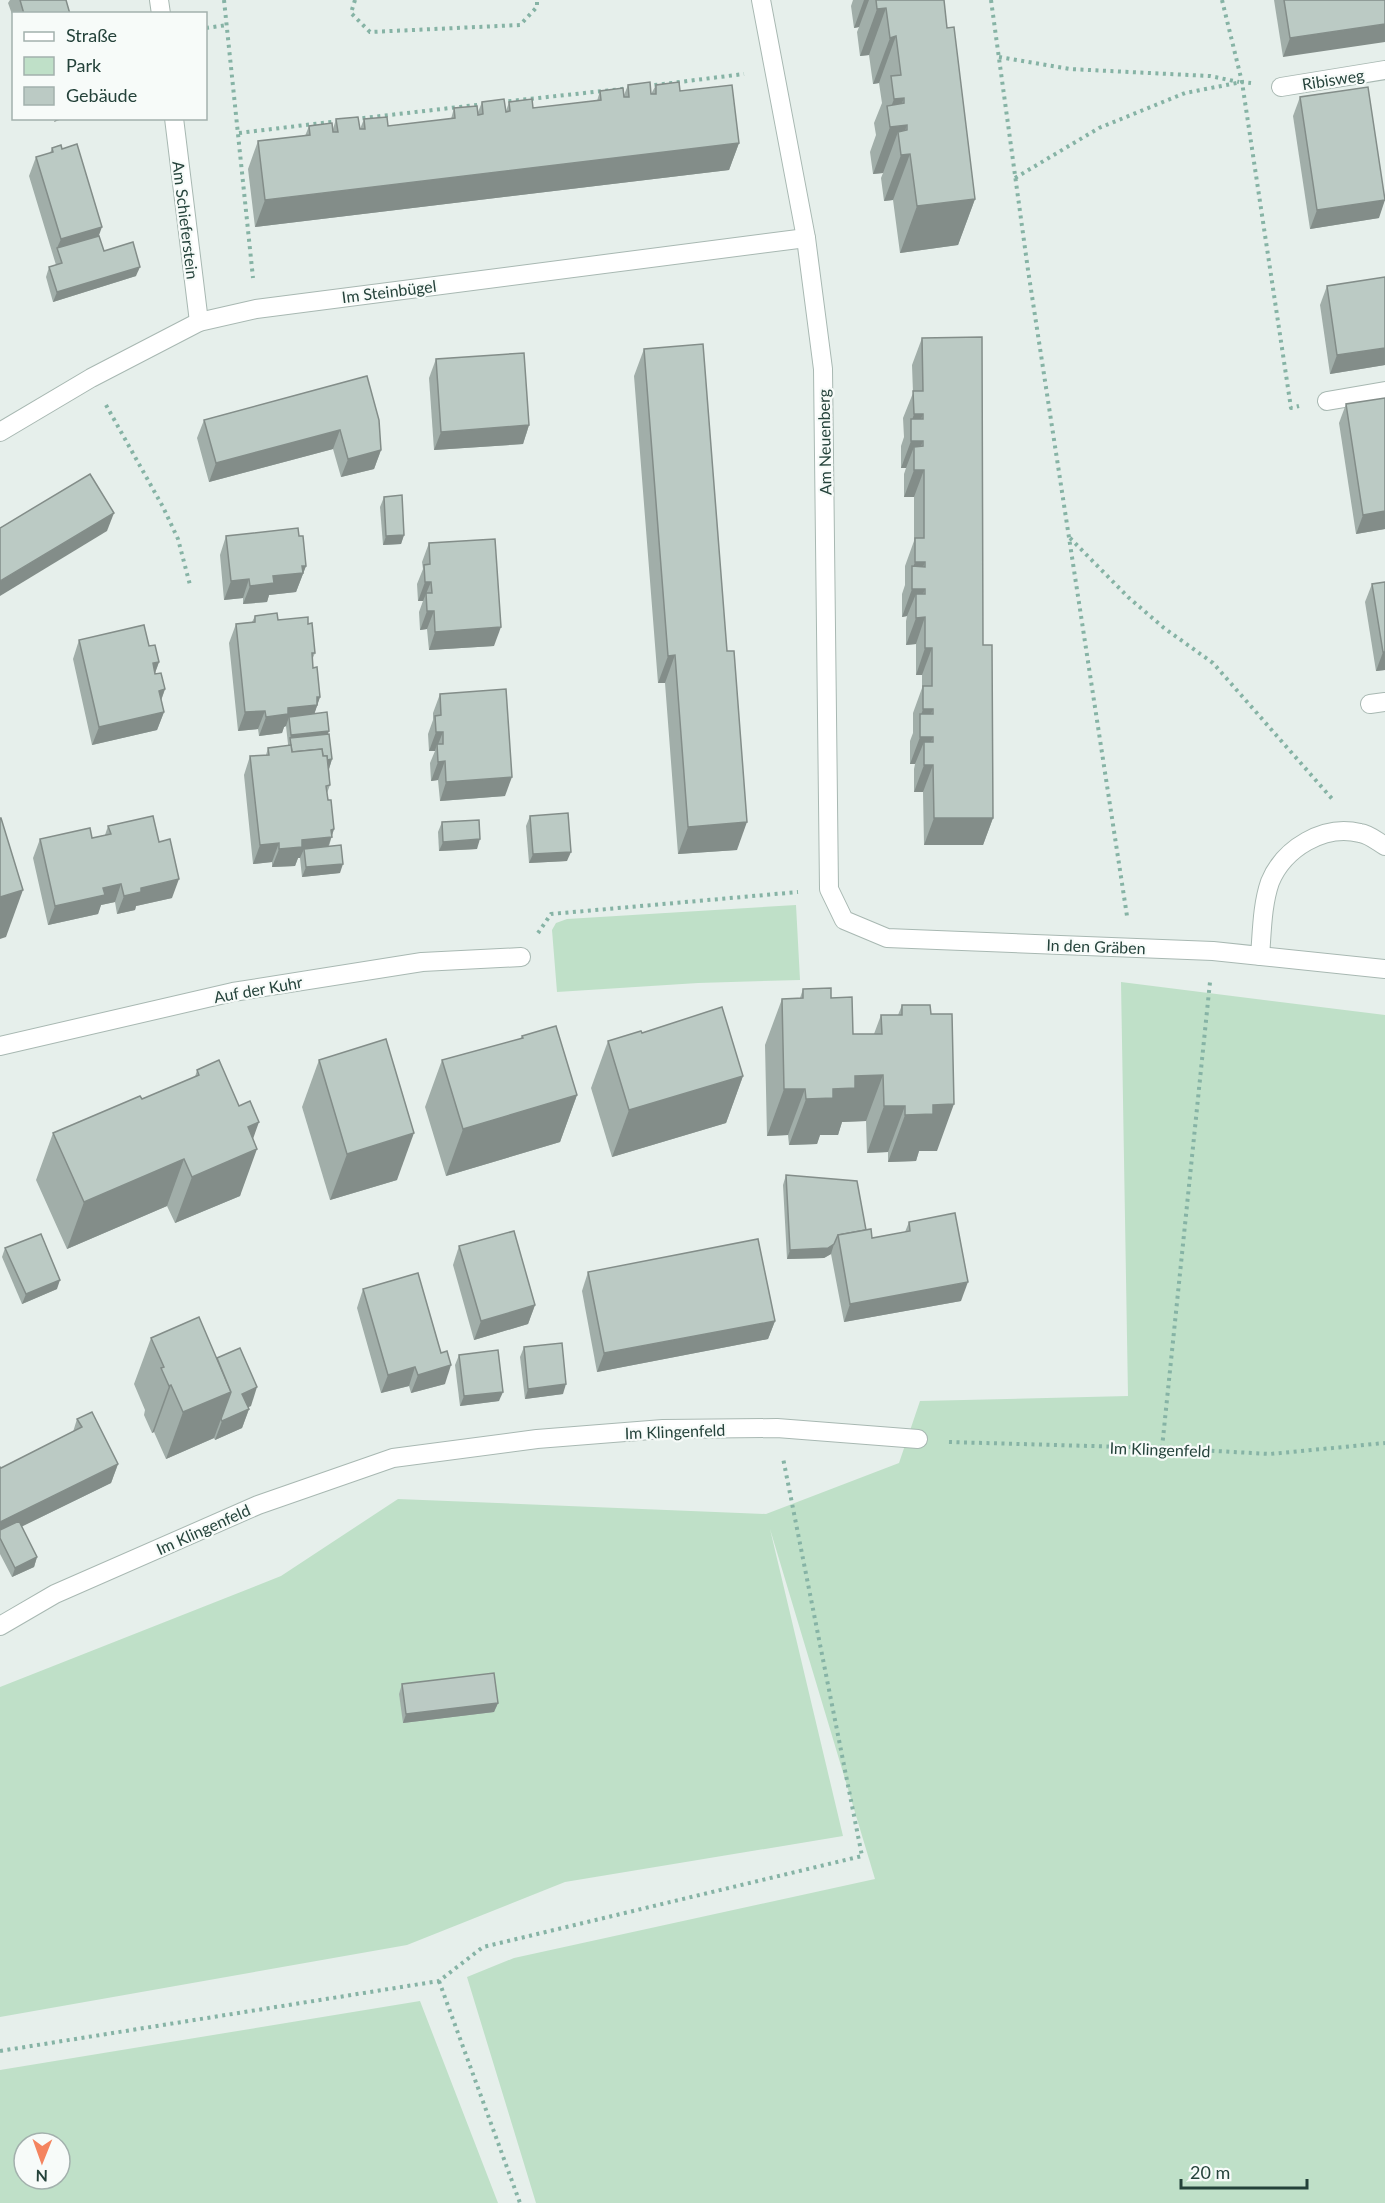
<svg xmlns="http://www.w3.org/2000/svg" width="1385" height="2203" font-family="Lato,sans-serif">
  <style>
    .green { fill: #bfe0c8; fill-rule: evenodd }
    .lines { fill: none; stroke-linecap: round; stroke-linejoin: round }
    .lane-casing { stroke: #a8b8b2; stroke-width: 20 }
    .street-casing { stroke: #a8b8b2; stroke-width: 20 }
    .path { stroke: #86b3a5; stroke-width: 4; stroke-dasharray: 3 4.5; stroke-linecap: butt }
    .lane { stroke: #fff; stroke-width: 18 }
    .street { stroke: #fff; stroke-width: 18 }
    .wall { fill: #a1aea9 }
    .shaded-wall { fill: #838d89 }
    .building { fill: #bbcac4; stroke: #838d89; stroke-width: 1.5 }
    .labels { text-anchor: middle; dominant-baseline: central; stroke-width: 4.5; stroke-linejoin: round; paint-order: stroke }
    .street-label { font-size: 16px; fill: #24423a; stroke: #f7fbf9 }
  </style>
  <rect width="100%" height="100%" fill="#e6efeb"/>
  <!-- green -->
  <g class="green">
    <polygon points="796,905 800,980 698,983 557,992 552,930 556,923 567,919"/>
    <polygon points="1121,982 1385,1015 1385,2203 536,2203 467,1977 514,1958 875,1879 770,1529 843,1836 565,1882 407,1945 0,2017 0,1687 281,1576 398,1499 766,1514 899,1463 920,1401 1128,1396"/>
    <path d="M420 2001 498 2203H0V2070ZM24 2143H60V2179H24Z"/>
  </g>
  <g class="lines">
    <defs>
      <g id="lane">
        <polyline points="1370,704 1385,702"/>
        <path d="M1260 956C1262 932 1262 905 1270 882 1284 848 1324 824 1360 833 1369 834 1378 842 1385 846"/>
      </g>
      <g id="street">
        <polyline points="159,0 161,14"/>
        <polyline points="761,0 806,238 823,369 829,889 844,920 887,938 1213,951 1385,969"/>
        <polyline points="1281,87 1385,70"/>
        <polyline points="174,118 199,322"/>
        <polyline points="1327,401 1385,391"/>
        <polyline points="0,432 91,378 199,322 256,309 806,238"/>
        <polyline points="0,1046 233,992 422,962 521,957"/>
        <polyline points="0,1626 55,1594 258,1505 393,1458 537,1439 663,1429 777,1428 918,1439"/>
      </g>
    </defs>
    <!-- lane casing -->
    <use href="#lane" class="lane-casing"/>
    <!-- street casing -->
    <use href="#street" class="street-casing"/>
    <!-- path -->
    <g class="path">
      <polyline points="224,0 253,278"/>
      <polyline points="355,0 351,13 370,32 520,25 537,7 537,0"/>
      <polyline points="991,0 1028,270 1127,916"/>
      <polyline points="1222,0 1242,82 1291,408 1299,406"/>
      <polyline points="206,28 227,25"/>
      <polyline points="999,57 1070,69 1210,76 1239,82"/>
      <polyline points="647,86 744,74"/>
      <polyline points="501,102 631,88"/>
      <polyline points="355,119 485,104"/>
      <polyline points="239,133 339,121"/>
      <polyline points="1015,178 1099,128 1185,93 1242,82 1251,83"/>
      <polyline points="106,405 163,507 178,539 190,585"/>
      <polyline points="1070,538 1128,597 1164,628 1213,663 1334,801"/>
      <polyline points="538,933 551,914 798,892"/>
      <polyline points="949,1442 1162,1448 1270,1454 1385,1443"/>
      <polyline points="1162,1448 1210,982"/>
      <polyline points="439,1981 520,2203"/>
      <polyline points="0,2051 439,1981 483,1947 862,1856 783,1458"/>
    </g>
    <!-- lane -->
    <use href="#lane" class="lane"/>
    <!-- street -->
    <use href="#street" class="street"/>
  </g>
  <!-- wall -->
  <g class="wall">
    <polygon points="10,0 66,0 70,14 14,14 14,20 8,3"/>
    <polygon points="853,0 944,0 947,28 975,199 958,245 900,253 893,200 884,201 881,178 883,173 873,174 870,152 876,135 874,123 882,103 879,83 873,84 869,55 860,56 857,32 859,27 854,28 851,6"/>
    <polygon points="1274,0 1385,0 1283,57"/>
    <polygon points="628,85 651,94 656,85 680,91 739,143 729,170 255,227 248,169 258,141 305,136 309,126 333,129 336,119 360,129 364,119 388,126 451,119 454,108 478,112 482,102 506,111 509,102 533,108 597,101 600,91 624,95"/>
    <polygon points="1300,97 1379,218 1310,229 1293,116"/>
    <polygon points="52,148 99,236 104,251 136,276 53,302 46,277 49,267 56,265 29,176 36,157 50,153"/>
    <polygon points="1385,277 1385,365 1330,374 1320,305 1327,286"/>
    <polygon points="922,338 983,645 993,818 983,845 924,845 923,792 914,792 914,769 915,764 910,764 910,741 913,733 913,713 922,688 922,675 916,675 916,644 906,645 906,621 907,616 902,617 902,594 905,585 905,566 914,541 914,497 904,497 904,474 906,468 901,468 901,446 904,437 903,418 913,393 912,365"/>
    <polygon points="644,349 737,850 678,854 665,683 658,683 634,376"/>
    <polygon points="436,359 529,425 523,444 434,450 429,378"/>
    <polygon points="367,376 381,450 374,469 341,477 333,449 209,482 197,438 204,420"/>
    <polygon points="1385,398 1385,529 1356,534 1339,423 1346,404"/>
    <polygon points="384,497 404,535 401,544 383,545 380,507"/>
    <polygon points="226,536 299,536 306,566 296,592 269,595 267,602 243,604 243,598 224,600 220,555"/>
    <polygon points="429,543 494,646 429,650 427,629 420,630 419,612 423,601 418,601 417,584 423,569 422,562"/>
    <polygon points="1385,582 1385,670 1376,671 1365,602 1372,584"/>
    <polygon points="255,616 308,624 315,653 312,660 313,668 320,697 314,714 329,731 327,734 332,759 329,769 330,785 327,793 334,829 329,846 340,873 302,877 300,858 298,858 295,866 272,867 272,862 253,864 244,775 250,756 266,755 268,748 288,746 288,744 286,726 284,727 282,733 259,736 258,729 238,731 229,643 236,624 252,622"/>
    <polygon points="79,640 149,646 159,662 155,673 165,689 161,701 164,712 157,730 92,745 73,659"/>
    <polygon points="440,694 505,796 440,801 438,780 431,781 430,763 435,751 429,751 428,734 433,720 433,713"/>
    <polygon points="530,816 567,861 529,863 526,826"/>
    <polygon points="442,822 477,849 439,851 438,832"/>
    <polygon points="108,826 172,898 136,906 135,910 117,914 115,902 101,905 98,914 48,925 33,858 40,839 92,838 105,835"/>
    <polygon points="803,989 831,998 853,1034 874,1034 881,1015 898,1015 902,1005 937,1151 919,1151 916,1161 888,1162 888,1152 867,1153 866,1121 842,1122 838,1135 820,1135 817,1144 789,1145 788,1135 767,1136 765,1045 782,999 800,998"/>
    <polygon points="522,1036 577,1095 560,1142 446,1176 425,1107 442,1060 520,1039"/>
    <polygon points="608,1041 743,1076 726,1123 612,1157 591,1088"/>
    <polygon points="319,1060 397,1180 330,1200 302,1107"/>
    <polygon points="197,1070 253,1139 240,1196 175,1223 167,1206 67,1249 36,1180 53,1133 142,1099 195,1077"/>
    <polygon points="786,1175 866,1230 872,1238 905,1232 909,1222 961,1301 844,1322 831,1254 824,1258 787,1259 783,1185"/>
    <polygon points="459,1246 535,1305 528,1324 474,1340 453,1265"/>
    <polygon points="5,1248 57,1289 22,1304 2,1257"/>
    <polygon points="588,1272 775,1321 768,1339 597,1372 582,1291"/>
    <polygon points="363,1289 441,1353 445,1384 411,1393 409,1386 381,1393 357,1308"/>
    <polygon points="151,1338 217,1358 251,1406 248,1407 249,1409 242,1428 215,1440 214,1438 166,1459 154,1432 152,1433 144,1415 145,1410 134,1384"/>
    <polygon points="524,1347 563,1394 525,1399 520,1357"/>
    <polygon points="459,1355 499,1401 460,1406 455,1365"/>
    <polygon points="77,1419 118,1464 111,1483 21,1527 37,1557 34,1567 12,1577 0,1554 0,1467 1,1468 73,1432"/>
    <polygon points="402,1684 498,1703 494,1712 403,1723 399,1694"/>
  </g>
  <!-- shaded-wall -->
  <g class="shaded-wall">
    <polygon points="864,0 869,0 859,27 854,28"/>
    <polygon points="886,8 869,55 860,56 877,9"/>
    <polygon points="1385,24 1385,42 1283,57 1290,38"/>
    <polygon points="896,36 879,83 873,84 890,38"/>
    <polygon points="904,98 893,127 907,125 900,146 898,132 883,173 873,174 890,127 888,115 894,99"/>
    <polygon points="56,118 65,118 54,122"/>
    <polygon points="739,143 729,170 255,227 265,200"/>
    <polygon points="910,154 893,200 884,201 901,155"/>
    <polygon points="975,199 958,245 900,253 917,206"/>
    <polygon points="1385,200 1379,218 1310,229 1317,210"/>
    <polygon points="102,227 95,246 57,248 61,239"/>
    <polygon points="140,267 136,276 53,302 57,292"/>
    <polygon points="1385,348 1385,365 1330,374 1337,355"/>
    <polygon points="914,414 923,414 913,441 923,441 914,466 914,447 906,468 901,468 911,441 911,423"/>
    <polygon points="529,425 523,444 434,450 441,432"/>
    <polygon points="340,430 333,449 209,482 216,463"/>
    <polygon points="381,450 374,469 341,477 348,459"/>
    <polygon points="914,470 924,470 914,497 904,497"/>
    <polygon points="1385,511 1385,529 1356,534 1363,515"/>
    <polygon points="114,513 107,531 0,596 0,581"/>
    <polygon points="404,535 401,544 383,545 386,536"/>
    <polygon points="915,562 925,562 915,589 912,570"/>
    <polygon points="302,566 306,566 296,592 269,595 267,602 243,604 250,586 273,576"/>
    <polygon points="249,579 243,598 224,600 231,581"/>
    <polygon points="425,582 431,582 423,601 418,601"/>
    <polygon points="912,589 925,589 916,614 916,594 907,616 902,617"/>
    <polygon points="427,611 434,611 427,629 420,630"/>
    <polygon points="925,617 916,644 906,645 916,618"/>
    <polygon points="501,627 494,646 429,650 435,632"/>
    <polygon points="925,648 932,648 922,675 916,675"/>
    <polygon points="1383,652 1385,652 1385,670 1376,671"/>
    <polygon points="675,655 665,683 658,683 668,656"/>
    <polygon points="159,662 152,681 153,663"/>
    <polygon points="165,689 158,708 159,691"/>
    <polygon points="317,697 320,697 311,724 289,717 286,726 284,727 282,733 259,736 266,717"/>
    <polygon points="923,709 933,709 923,737 920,718"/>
    <polygon points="265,711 258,729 238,731 245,712"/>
    <polygon points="164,712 157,730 92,745 99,727"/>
    <polygon points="329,731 325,741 290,738 288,744 291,735"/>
    <polygon points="436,732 443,732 437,747 437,744 435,751 429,751"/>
    <polygon points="920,737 933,737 924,762 924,742 915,764 910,764"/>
    <polygon points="332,759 329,769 320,761"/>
    <polygon points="445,761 438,780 431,781 438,762"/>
    <polygon points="924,765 933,765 923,792 914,792"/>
    <polygon points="512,777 505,796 440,801 446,782"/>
    <polygon points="934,818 993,818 983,845 924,845"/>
    <polygon points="747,822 737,850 678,854 688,827"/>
    <polygon points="334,829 325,856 304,849 300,858 298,858 295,866 272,867 279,849 302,840"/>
    <polygon points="480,839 477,849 439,851 443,842"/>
    <polygon points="279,843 272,862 253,864 260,845"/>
    <polygon points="571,852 567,861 529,863 533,854"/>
    <polygon points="343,864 340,873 302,877 306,867"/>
    <polygon points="179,879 172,898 136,906 135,910 117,914 124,896 141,888"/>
    <polygon points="121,884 115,902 101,905 98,914 48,925 55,906 103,888"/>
    <polygon points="23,890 6,937 0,939 0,897"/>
    <polygon points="883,1075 866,1121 842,1122 838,1135 820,1135 817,1144 789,1145 806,1099 833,1089 855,1076"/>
    <polygon points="743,1076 726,1123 612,1157 629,1110"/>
    <polygon points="784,1089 805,1089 788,1135 767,1136"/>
    <polygon points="577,1095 560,1142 446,1176 463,1129"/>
    <polygon points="954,1104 937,1151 919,1151 916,1161 888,1162 905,1115 933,1105"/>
    <polygon points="884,1106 905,1106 888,1152 867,1153"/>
    <polygon points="259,1122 248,1153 257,1149 240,1196 175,1223 192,1177 248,1127"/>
    <polygon points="414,1133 397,1180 330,1200 347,1154"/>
    <polygon points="184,1159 167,1206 67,1249 84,1202"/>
    <polygon points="834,1244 831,1254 824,1258 787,1259 790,1250"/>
    <polygon points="60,1280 57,1289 22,1304 26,1294"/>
    <polygon points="968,1282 961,1301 844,1322 850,1304"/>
    <polygon points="535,1305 528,1324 474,1340 481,1321"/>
    <polygon points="775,1321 768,1339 597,1372 604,1353"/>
    <polygon points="451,1365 445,1384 411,1393 418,1375"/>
    <polygon points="415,1367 409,1386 381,1393 388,1375"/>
    <polygon points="566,1384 563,1394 525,1399 528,1389"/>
    <polygon points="171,1385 154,1432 152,1433 169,1386"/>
    <polygon points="257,1387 251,1406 235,1413 242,1394"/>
    <polygon points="231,1392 214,1438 166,1459 183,1412"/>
    <polygon points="503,1392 499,1401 460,1406 464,1396"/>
    <polygon points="249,1409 242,1428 215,1440 222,1421"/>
    <polygon points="118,1464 111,1483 0,1537 0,1522"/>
    <polygon points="37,1557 34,1567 12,1577 15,1568"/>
    <polygon points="498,1703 494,1712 403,1723 406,1714"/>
  </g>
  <!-- building -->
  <g class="building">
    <polygon points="20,0 66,0 70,14 24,14"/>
    <polygon points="876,0 944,0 947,28 954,27 975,199 917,206 910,154 901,155 898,132 907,130 907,125 890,127 887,106 904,103 904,98 894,99 891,76 901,75 896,36 890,38 886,8 877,9"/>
    <polygon points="1284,0 1385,0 1385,24 1290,38"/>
    <polygon points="650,82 651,94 656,94 656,85 679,82 680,91 732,85 739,143 265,200 258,141 310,135 309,126 332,123 333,132 338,132 336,119 358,117 360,129 365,129 364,119 387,117 388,126 455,118 454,108 477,106 478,115 483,114 482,102 504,99 506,112 510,111 509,102 532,99 533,108 601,100 600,91 623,88 624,97 629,97 628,85"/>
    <polygon points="1368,87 1385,200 1317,210 1300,97"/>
    <polygon points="77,144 102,227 61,239 36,157 53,152 52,148 61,145 62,149"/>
    <polygon points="99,236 104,251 133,242 140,267 57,292 49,267 62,263 57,248"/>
    <polygon points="1385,277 1385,348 1337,355 1327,286"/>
    <polygon points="982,337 983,645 992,645 993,818 934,818 933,765 924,765 924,742 933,742 933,737 920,737 920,714 933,714 933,709 923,709 923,686 932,686 932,648 925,648 925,617 916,618 916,594 925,594 925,589 912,589 912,566 925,567 925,562 915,562 915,538 924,538 924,470 914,470 914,447 923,446 923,441 911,441 911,419 923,419 923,414 914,414 913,391 923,391 922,338"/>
    <polygon points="703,344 727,651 734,651 747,822 688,827 675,655 668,656 644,349"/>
    <polygon points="524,353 529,425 441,432 436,359"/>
    <polygon points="367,376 379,420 381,450 348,459 340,430 216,463 204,420"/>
    <polygon points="1385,398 1385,511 1363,515 1346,404"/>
    <polygon points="90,474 114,513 0,581 0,528"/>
    <polygon points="402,495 404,535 386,536 384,497"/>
    <polygon points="298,528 299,536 303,536 306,566 302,566 303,573 273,576 274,583 250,586 249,579 231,581 226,536"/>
    <polygon points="495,539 501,627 435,632 434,611 427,611 426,593 432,593 431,582 425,582 424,565 430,564 429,543"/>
    <polygon points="1385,582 1385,652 1383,652 1372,584"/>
    <polygon points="277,613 278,620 308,617 308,624 312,623 315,653 312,653 313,668 317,667 320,697 317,697 317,705 288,708 288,714 266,717 265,711 245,712 236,624 255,622 255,616"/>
    <polygon points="144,625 149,646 155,645 159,662 153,663 155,674 161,673 165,689 159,691 164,712 99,727 79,640"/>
    <polygon points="506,689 512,777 446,782 445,761 438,762 437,744 443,744 443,732 436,732 435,716 441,715 440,694"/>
    <polygon points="327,712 329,731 291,735 289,717"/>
    <polygon points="329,734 332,759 327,760 327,756 323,756 322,749 292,752 290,738"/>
    <polygon points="291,745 292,752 322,749 323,756 327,756 330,785 326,786 328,800 331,800 334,829 331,830 332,837 302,840 302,847 279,849 279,843 260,845 250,756 269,755 268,748"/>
    <polygon points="568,813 571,852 533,854 530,816"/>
    <polygon points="153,816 159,842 170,839 179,879 141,888 141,892 124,896 121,884 103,888 105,895 55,906 40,839 90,828 92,838 111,834 108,826"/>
    <polygon points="0,818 1,818 23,890 0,897"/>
    <polygon points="479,820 480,839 443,842 442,822"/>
    <polygon points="341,845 343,864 306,867 304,849"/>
    <polygon points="831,988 831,998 852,997 853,1034 882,1034 881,1015 902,1015 902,1005 930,1005 931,1014 952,1014 954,1104 933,1105 933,1114 905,1115 905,1106 884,1106 883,1075 855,1076 855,1088 833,1089 833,1098 806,1099 805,1089 784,1089 782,999 803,998 803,989"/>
    <polygon points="722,1007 743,1076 629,1110 608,1041 641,1031 642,1033"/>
    <polygon points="556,1026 577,1095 463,1129 442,1060 523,1038 522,1036"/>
    <polygon points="386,1039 414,1133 347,1154 319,1060"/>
    <polygon points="219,1060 239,1106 250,1101 259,1122 248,1127 257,1149 192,1177 184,1159 84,1202 53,1133 140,1096 142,1099 199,1075 197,1070"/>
    <polygon points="786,1175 857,1181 866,1230 838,1235 834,1244 828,1248 790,1250"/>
    <polygon points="955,1213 968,1282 850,1304 838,1235 871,1229 872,1238 910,1231 909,1222"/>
    <polygon points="514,1231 535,1305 481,1321 459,1246"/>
    <polygon points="41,1234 60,1280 26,1294 5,1248"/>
    <polygon points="758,1239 775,1321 604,1353 588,1272"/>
    <polygon points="418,1273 441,1353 447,1351 451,1365 418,1375 415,1367 388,1375 363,1289"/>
    <polygon points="199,1317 231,1392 183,1412 171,1385 169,1386 161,1368 164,1367 151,1338"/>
    <polygon points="562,1343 566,1384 528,1389 524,1347"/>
    <polygon points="240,1348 257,1387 242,1394 249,1409 222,1421 221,1419 231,1392 217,1358"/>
    <polygon points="498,1350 503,1392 464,1396 459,1355"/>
    <polygon points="92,1412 118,1464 0,1522 0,1467 1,1468 82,1427 77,1419"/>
    <polygon points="19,1521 37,1557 15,1568 0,1538 0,1530"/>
    <polygon points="494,1673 498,1703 406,1714 402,1684"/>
  </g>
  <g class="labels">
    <!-- street labels -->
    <g class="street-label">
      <text transform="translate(1333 79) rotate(-9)">Ribisweg</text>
      <text transform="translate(186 220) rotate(83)">Am Schieferstein</text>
      <text transform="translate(389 291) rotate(-7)">Im Steinbügel</text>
      <text transform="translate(824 442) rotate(-91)">Am Neuenberg</text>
      <text transform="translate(1096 946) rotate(2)">In den Gräben</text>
      <text transform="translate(258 989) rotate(-10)">Auf der Kuhr</text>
      <text transform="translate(675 1431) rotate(-2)">Im Klingenfeld</text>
      <text transform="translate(1160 1449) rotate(2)">Im Klingenfeld</text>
      <text transform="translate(203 1529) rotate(-24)">Im Klingenfeld</text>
    </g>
  </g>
  <!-- legend -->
  <rect x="12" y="12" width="195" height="108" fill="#f7fbf9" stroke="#a3b1ad" stroke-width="1.5"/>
  <rect x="24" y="32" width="30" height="9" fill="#ffffff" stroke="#a3b1ad" stroke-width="1.5"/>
  <text x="66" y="42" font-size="18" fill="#24423a">Straße</text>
  <rect x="24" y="57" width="30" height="18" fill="#bfe0c8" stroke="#a3b1ad" stroke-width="1.5"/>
  <text x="66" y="72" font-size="18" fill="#24423a">Park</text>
  <rect x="24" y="87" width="30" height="18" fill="#bbcac4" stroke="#a3b1ad" stroke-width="1.5"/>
  <text x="66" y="102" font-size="18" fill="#24423a">Gebäude</text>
  <!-- north arrow -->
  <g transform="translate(42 2161) rotate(181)"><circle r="28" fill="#f7fbf9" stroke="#a3b1ad" stroke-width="1.5"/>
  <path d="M0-4.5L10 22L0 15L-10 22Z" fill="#f4845f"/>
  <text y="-9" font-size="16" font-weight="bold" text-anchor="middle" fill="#24423a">N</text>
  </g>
  <!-- scale -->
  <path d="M1181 2179v9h126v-9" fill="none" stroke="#24423a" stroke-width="3"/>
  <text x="1190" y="2179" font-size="18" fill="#24423a" stroke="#f7fbf9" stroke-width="4.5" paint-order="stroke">20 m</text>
</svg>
